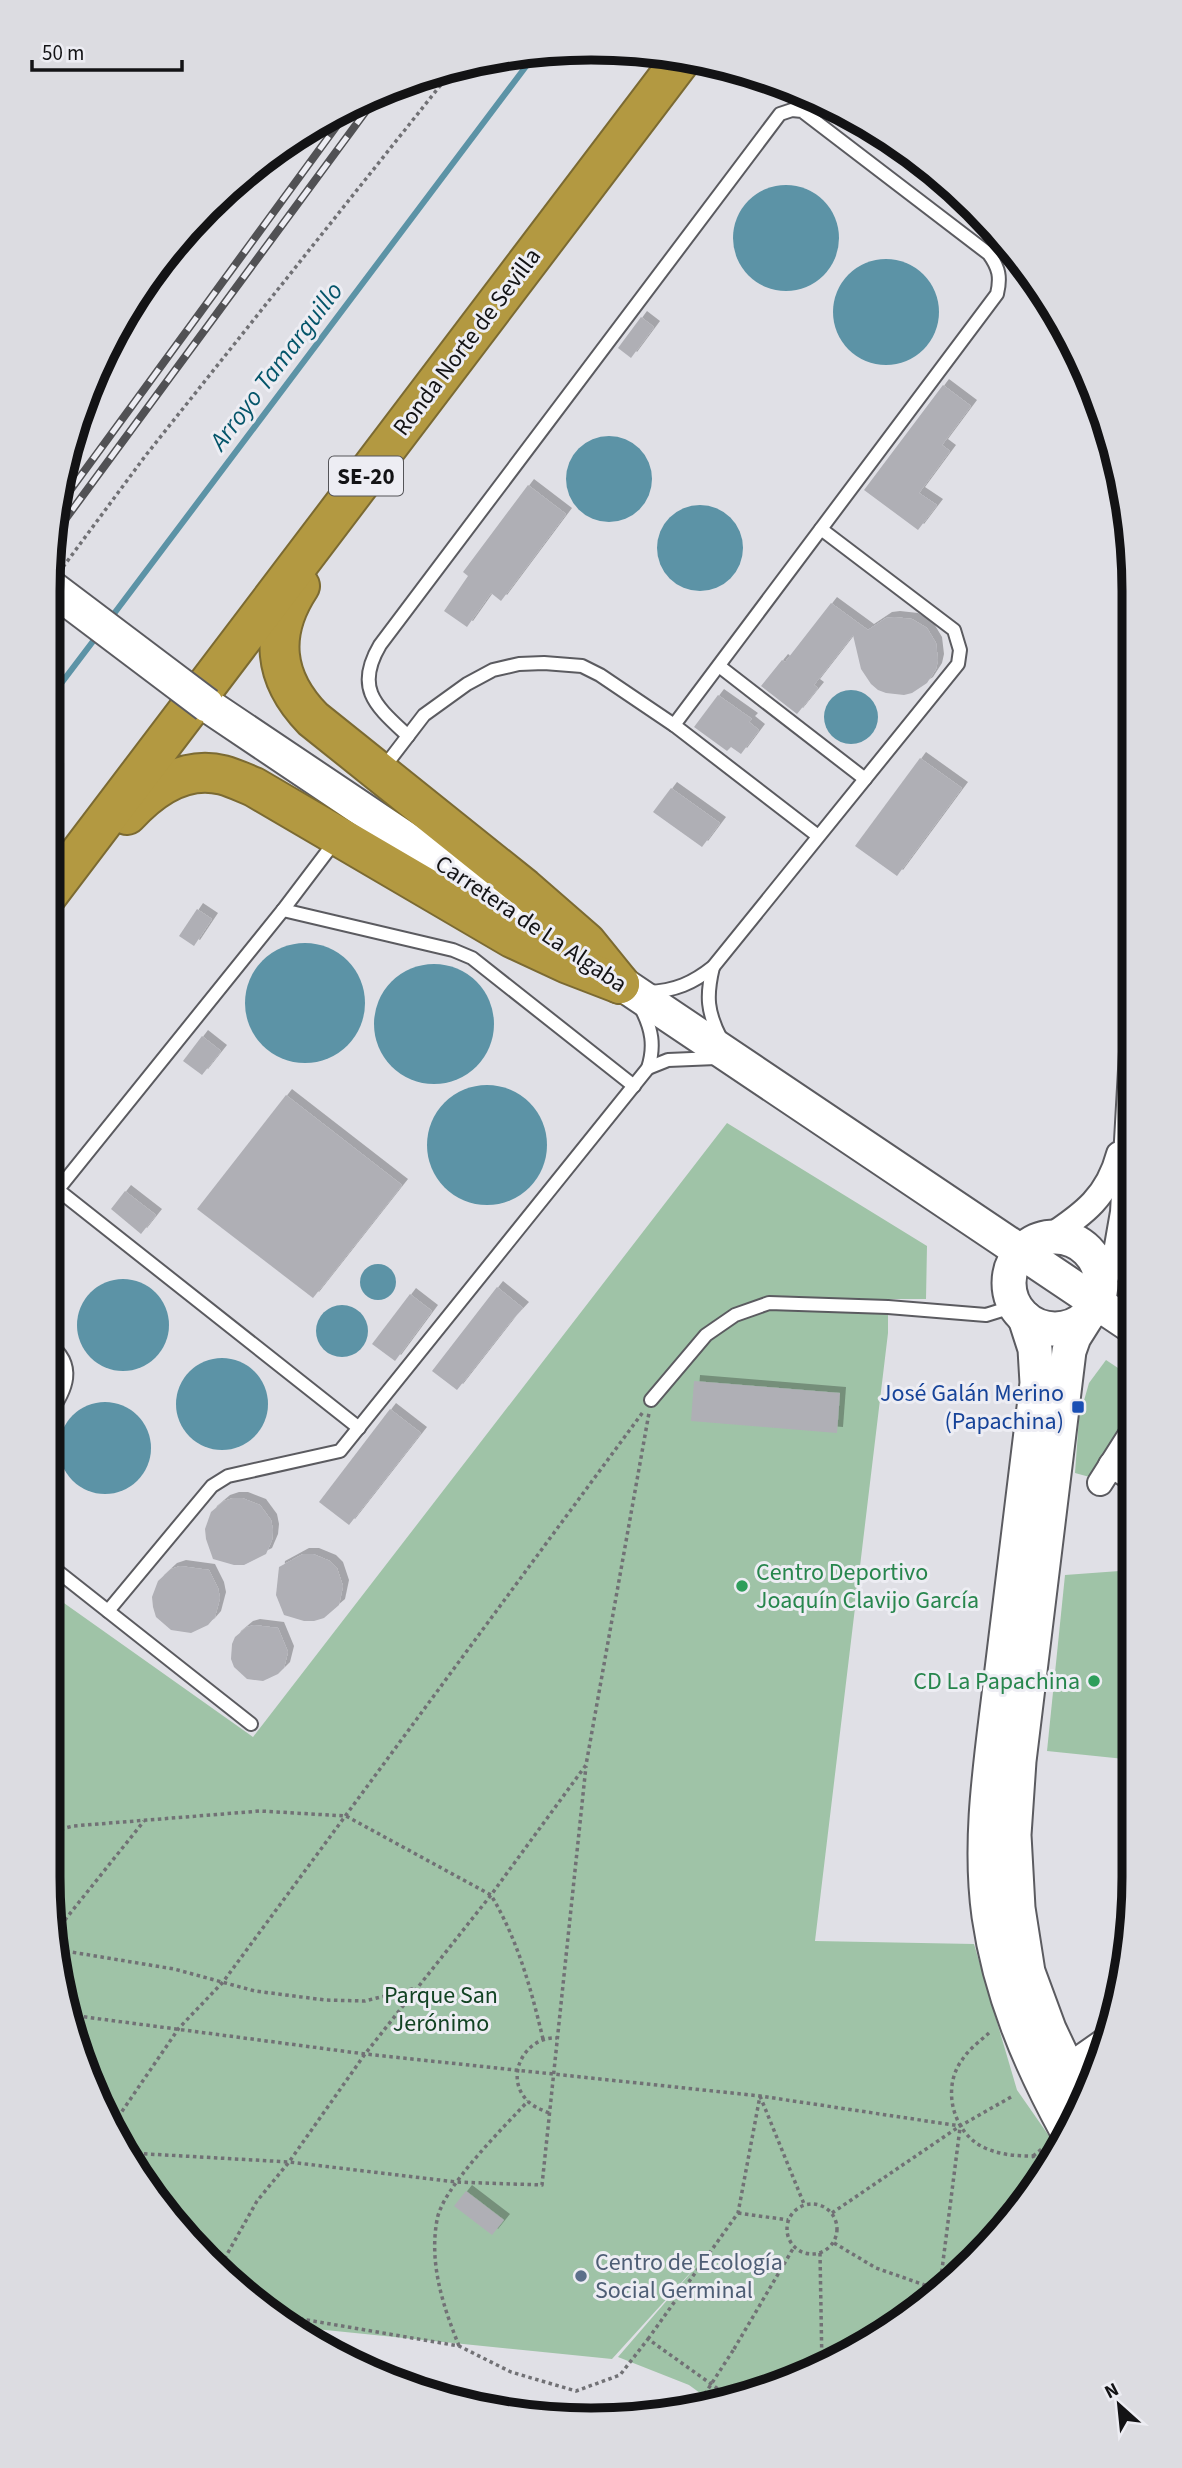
<svg xmlns="http://www.w3.org/2000/svg" width="1182" height="2468" font-family="'Source Sans 3',sans-serif">
  <style>
    .green { fill: #9fc3a7 }
    .water { fill: #5c93a6 }
    .lines { fill: none; stroke-linecap: round; stroke-linejoin: round }
    .stream { stroke: #5c93a6; stroke-width: 6 }
    .building { fill: #afafb5; filter: url(#shadow) }
    .lane-casing { stroke: #5b5b60; stroke-width: 16 }
    .street-casing { stroke: #5b5b60; stroke-width: 28 }
    .secondary-casing { stroke: #5b5b60; stroke-width: 37 }
    .highway-casing { stroke: #7b6a32; stroke-width: 42 }
    .path { stroke: #717175; stroke-width: 3.5; stroke-dasharray: 3.5 3.5; stroke-linecap: butt }
    .lane { stroke: #fff; stroke-width: 12 }
    .street { stroke: #fff; stroke-width: 24 }
    .secondary { stroke: #fff; stroke-width: 33 }
    .highway { stroke: #b39941; stroke-width: 38 }
    .rail-casing { stroke: #515154; stroke-width: 8 }
    .rail { stroke: #ededf3; stroke-width: 5; stroke-dasharray: 16; stroke-linecap: butt }
    .secondary-bridge-casing { stroke: #5b5b60; stroke-width: 37; stroke-linecap: butt }
    .path-bridge { stroke: #717175; stroke-width: 3.5; stroke-dasharray: 3.5 3.5; stroke-linecap: butt }
    .secondary-bridge { stroke: #fff; stroke-width: 33 }
    .transit-dot { fill: #1a4fb4; stroke: #ededf3; stroke-width: 2.5 }
    .leisure-dot { fill: #2e9e5b; stroke: #ededf3; stroke-width: 2.5 }
    .service-dot { fill: #5c6f8a; stroke: #ededf3; stroke-width: 2.5 }
    .labels { text-anchor: middle; dominant-baseline: central; stroke-width: 6; stroke-linejoin: round; paint-order: stroke }
    .shield { fill: #ededf3; stroke: #545458; stroke-width: 2 }
    .shield-label { font-size: 23px; font-weight: bold; fill: #131315 }
    .street-label { font-size: 24px; fill: #131315; stroke: #ededf3 }
    .transit-label { font-size: 24px; fill: #164399; stroke: #ededf3; text-anchor: end }
    .leisure-label { font-size: 24px; fill: #27864d; stroke: #ededf3; text-anchor: start }
    .park-label { font-size: 24px; fill: #124323; stroke: #ededf3 }
    .service-label { font-size: 24px; fill: #4e5e75; stroke: #ededf3; text-anchor: start }
    .water-label { font-size: 26px; font-style: italic; fill: #04556a; stroke: #ededf3 }
    .rim { fill: none; stroke: #131315; stroke-width: 9 }
  </style>
  <defs>
    <filter id="shadow"><feDropShadow dx="6" dy="-6" stdDeviation="0" flood-color="#0004"/></filter>
  </defs>
  <rect width="100%" height="100%" fill="#e0e0e6"/>
  <!-- green -->
  <g class="green">
    <polygon points="727,1123 927,1246 926,1299 888,1299 888,1333 815,1941 974,1944 1017,2090 1056,2146 1000,2236 922,2309 832,2364 711,2401 689,2385 618,2357 701,2261 612,2359 286,2326 160,2208 76,2052 47,1877 47,1591 253,1737"/>
    <polygon points="1106,1360 1133,1378 1133,1422 1097,1479 1075,1473 1079,1418 1089,1383"/>
    <polygon points="1133,1570 1134,1760 1047,1751 1065,1575"/>
  </g>
  <!-- water -->
  <g class="water">
    <circle cx="786" cy="238" r="53"/>
    <circle cx="886" cy="312" r="53"/>
    <circle cx="609" cy="479" r="43"/>
    <circle cx="700" cy="548" r="43"/>
    <circle cx="851" cy="717" r="27"/>
    <circle cx="305" cy="1003" r="60"/>
    <circle cx="434" cy="1024" r="60"/>
    <circle cx="487" cy="1145" r="60"/>
    <circle cx="378" cy="1282" r="18"/>
    <circle cx="123" cy="1325" r="46"/>
    <circle cx="342" cy="1331" r="26"/>
    <circle cx="222" cy="1404" r="46"/>
    <circle cx="105" cy="1448" r="46"/>
    <polygon points="337,2355 353,2357 454,2401 383,2379"/>
    <polygon points="666,2401 687,2408 662,2416 652,2416"/>
  </g>
  <g class="lines">
    <!-- stream -->
    <g class="stream">
      <polyline points="110,619 536,53"/>
      <polyline points="47,702 97,636"/>
    </g>
  </g>
  <!-- building -->
  <g class="building">
    <polygon points="641,317 654,327 631,358 618,348"/>
    <polygon points="943,385 971,406 942,445 950,451 919,493 937,505 918,530 864,490"/>
    <polygon points="528,485 566,514 501,601 491,593 467,627 444,611 468,576 463,572"/>
    <polygon points="831,603 868,630 886,618 894,617 912,619 927,628 936,643 938,660 936,669 927,683 912,693 904,695 886,693 878,690 871,684 861,669 853,635 814,685 818,688 797,714 761,686 782,660 785,662"/>
    <polygon points="718,695 752,719 749,722 759,730 741,754 731,747 727,751 694,727"/>
    <polygon points="920,758 962,788 897,876 855,846"/>
    <polygon points="671,788 720,823 702,847 653,812"/>
    <polygon points="197,909 212,919 194,946 179,936"/>
    <polygon points="202,1036 221,1051 202,1075 183,1061"/>
    <polygon points="286,1095 402,1185 313,1298 197,1209"/>
    <polygon points="125,1191 156,1215 141,1234 111,1209"/>
    <polygon points="497,1287 523,1308 511,1321 457,1390 432,1371"/>
    <polygon points="410,1294 432,1311 395,1361 372,1344"/>
    <polygon points="694,1381 840,1393 837,1433 691,1421"/>
    <polygon points="390,1409 421,1433 349,1525 319,1502"/>
    <polygon points="233,1498 242,1498 260,1505 271,1520 273,1530 272,1540 266,1554 244,1565 234,1565 213,1559 206,1539 205,1529 211,1512 224,1501"/>
    <polygon points="303,1554 313,1554 330,1561 337,1568 343,1586 339,1605 324,1618 314,1621 304,1621 284,1615 276,1595 279,1567"/>
    <polygon points="180,1566 209,1570 218,1588 220,1598 215,1617 208,1625 191,1633 171,1630 156,1617 153,1607 152,1597 158,1581 171,1569"/>
    <polygon points="254,1625 278,1628 288,1652 284,1668 278,1674 263,1681 247,1679 234,1667 231,1659 232,1644 235,1637 247,1627"/>
    <polygon points="466,2191 504,2220 492,2235 454,2206"/>
  </g>
  <g class="lines">
    <defs>
      <g id="lane">
        <polyline points="719,666 865,779"/>
        <path d="M408 736C376 706 354 689 380 645L780 114 792 110 802 111 989 254C999 268 1001 277 997 294L674 725"/>
        <polyline points="388,762 424,715 467,684 493,670 519,664 544,663 582,666 600,675 674,725 818,836"/>
        <polyline points="283,910 453,950 472,958 634,1086"/>
        <path d="M713 967C706 996 707 1012 721 1039"/>
        <path d="M648 992C675 991 693 983 713 967L958 664 960 650 954 630 821 529"/>
        <polyline points="648,1068 668,1060 716,1058"/>
        <polyline points="58,1190 359,1428"/>
        <polyline points="47,1203 283,910 333,844"/>
        <polyline points="651,1400 706,1335 735,1315 769,1303 888,1307 986,1315 1015,1306"/>
        <path d="M47 1417C67 1390 78 1365 47 1342"/>
        <polyline points="47,1563 251,1724"/>
        <path d="M108 1611 212 1486 228 1476 340 1451 648 1068C655 1046 652 1029 641 1008"/>
      </g>
      <g id="street">
        <path d="M1049 1237C1084 1214 1108 1196 1119 1154"/>
        <polyline points="1101,1289 1116,1252 1123,1212 1132,1052"/>
        <polyline points="1111,1465 1133,1479"/>
        <polyline points="1100,1483 1133,1431"/>
        <polyline points="1052,2075 1067,2067 1107,2039"/>
      </g>
      <g id="secondary">
        <polyline points="207,705 1133,1327"/>
        <circle cx="1055" cy="1283" r="46"/>
        <path d="M1025 1318 1035 1349 1037 1383C1025 1482 1013 1580 1001 1678 992 1756 978 1837 989 1916 1000 1993 1029 2061 1066 2129"/>
        <polyline points="1083,2101 1049,2029 1028,1972 1018,1908 1014,1835 1019,1761 1069,1351 1074,1337 1086,1318"/>
      </g>
      <g id="highway">
        <path d="M300 586C269 633 273 678 313 719L524 888 586 942 620 984"/>
        <path d="M127 815C151 789 185 765 223 775 234 778 244 783 254 787L512 938 568 964 620 984"/>
        <polyline points="47,896 684,56"/>
      </g>
    </defs>
    <!-- lane casing -->
    <use href="#lane" class="lane-casing"/>
    <!-- street casing -->
    <use href="#street" class="street-casing"/>
    <!-- secondary casing -->
    <use href="#secondary" class="secondary-casing"/>
    <!-- highway casing -->
    <use href="#highway" class="highway-casing"/>
    <!-- path -->
    <g class="path">
      <polyline points="63,567 146,455 455,67"/>
      <path d="M47 1833 73 1826 260 1811 346 1816 491 1895C518 1940 531 1989 543 2039"/>
      <polyline points="56,1931 144,1821"/>
      <polyline points="59,1950 174,1969 255,1991 325,2000 365,2001 416,1988"/>
      <polyline points="70,2015 365,2054 760,2096 960,2126"/>
      <path d="M989 2033C980 2041 969 2049 962 2060 941 2088 953 2134 985 2148 1001 2155 1016 2156 1033 2156L1041 2169"/>
      <polyline points="760,2096 804,2204"/>
      <path d="M549 2113C540 2109 531 2106 525 2098 505 2074 526 2036 557 2038"/>
      <polyline points="114,2123 179,2028 223,1982 643,1412"/>
      <polyline points="130,2153 289,2162 456,2182 542,2185 586,1766"/>
      <polyline points="1033,2156 1043,2148"/>
      <circle cx="812" cy="2229" r="25"/>
      <polyline points="738,2213 788,2220"/>
      <polyline points="832,2213 960,2126 1011,2097"/>
      <polyline points="834,2243 876,2268 939,2290"/>
      <polyline points="820,2253 822,2367"/>
      <polyline points="221,2265 257,2201 289,2162 365,2054 491,1895 586,1765 649,1413"/>
      <polyline points="939,2293 960,2128"/>
      <polyline points="272,2314 459,2346 511,2372 576,2391 620,2375 648,2339 728,2396"/>
      <polyline points="648,2339 738,2213 760,2096"/>
      <path d="M459 2346C443 2306 429 2264 437 2220 442 2188 504 2127 528 2101"/>
      <polyline points="734,2349 794,2247"/>
    </g>
    <!-- lane -->
    <use href="#lane" class="lane"/>
    <!-- street -->
    <use href="#street" class="street"/>
    <!-- secondary -->
    <use href="#secondary" class="secondary"/>
    <!-- highway -->
    <use href="#highway" class="highway"/>
    <defs>
      <g id="rail">
        <polyline points="55,511 352,105"/>
        <polyline points="53,536 383,88"/>
      </g>
    </defs>
    <!-- rail casing -->
    <use href="#rail" class="rail-casing"/>
    <!-- rail -->
    <use href="#rail" class="rail"/>
    <defs>
      <polyline id="secondary-bridge" points="48,585 207,705"/>
    </defs>
    <!-- secondary-bridge casing -->
    <use href="#secondary-bridge" class="secondary-bridge-casing"/>
    <!-- path-bridge -->
    <polyline class="path-bridge" points="697,2406 734,2349"/>
    <!-- secondary-bridge -->
    <use href="#secondary-bridge" class="secondary-bridge"/>
  </g>
  <!-- markers -->
  <rect class="transit-dot" x="1071" y="1400" width="14" height="14" rx="3.5"/>
  <g class="leisure-dot">
    <circle cx="742" cy="1586" r="7"/>
    <circle cx="1094" cy="1681" r="7"/>
  </g>
  <circle class="service-dot" cx="581" cy="2276" r="7"/>
  <g class="labels">
    <!-- shield labels -->
    <rect class="shield" x="329" y="456.5" width="74" height="39" rx="5"/>
    <g class="shield-label">
      <text x="366" y="476">SE-20</text>
    </g>
    <!-- street labels -->
    <g class="street-label">
      <text transform="translate(467 342) rotate(-53)">Ronda Norte de Sevilla</text>
      <text transform="translate(531 924) rotate(34)">Carretera de La Algaba</text>
    </g>
    <!-- transit labels -->
    <g class="transit-label">
      <text x="1064" y="1393">José Galán Merino<tspan x="1064" dy="28">(Papachina)</tspan></text>
    </g>
    <!-- leisure labels -->
    <g class="leisure-label">
      <text x="756" y="1572">Centro Deportivo<tspan x="756" dy="28">Joaquín Clavijo García</tspan></text>
      <text x="1080" y="1681" text-anchor="end">CD La Papachina</text>
    </g>
    <!-- park labels -->
    <g class="park-label">
      <text x="441" y="1995">Parque San<tspan x="441" dy="28">Jerónimo</tspan></text>
    </g>
    <!-- service labels -->
    <g class="service-label">
      <text x="595" y="2262">Centro de Ecología<tspan x="595" dy="28">Social Germinal</tspan></text>
    </g>
    <!-- water labels -->
    <g class="water-label">
      <text transform="translate(276 366) rotate(-53)">Arroyo Tamarguillo</text>
    </g>
  </g>
  <!-- crop -->
  <path d="M0 0H1182V2468H0ZM591 60H591A531 531 0 0 1 1122 591V1877A531 531 0 0 1 591 2408H591A531 531 0 0 1 60 1877V591A531 531 0 0 1 591 60Z" fill="#dcdce1" fill-rule="evenodd"/>
  <path class="rim" d="M591 60H591A531 531 0 0 1 1122 591V1877A531 531 0 0 1 591 2408H591A531 531 0 0 1 60 1877V591A531 531 0 0 1 591 60Z"/>
  <!-- north arrow -->
  <g transform="translate(1119 2405) rotate(333)" stroke="#ededf3" stroke-width="5" paint-order="stroke">
  <path d="M0-5L12 26L0 18L-12 26Z" fill="#131315"/>
  <text y="-10" font-size="19" font-weight="bold" text-anchor="middle" fill="#131315">N</text>
  </g>
  <!-- scale -->
  <path d="M32 60v10h150v-10" fill="none" stroke="#131315" stroke-width="3.5"/>
  <text x="42" y="60" font-size="21" fill="#131315" stroke="#ededf3" stroke-width="5" paint-order="stroke">50 m</text>
</svg>
